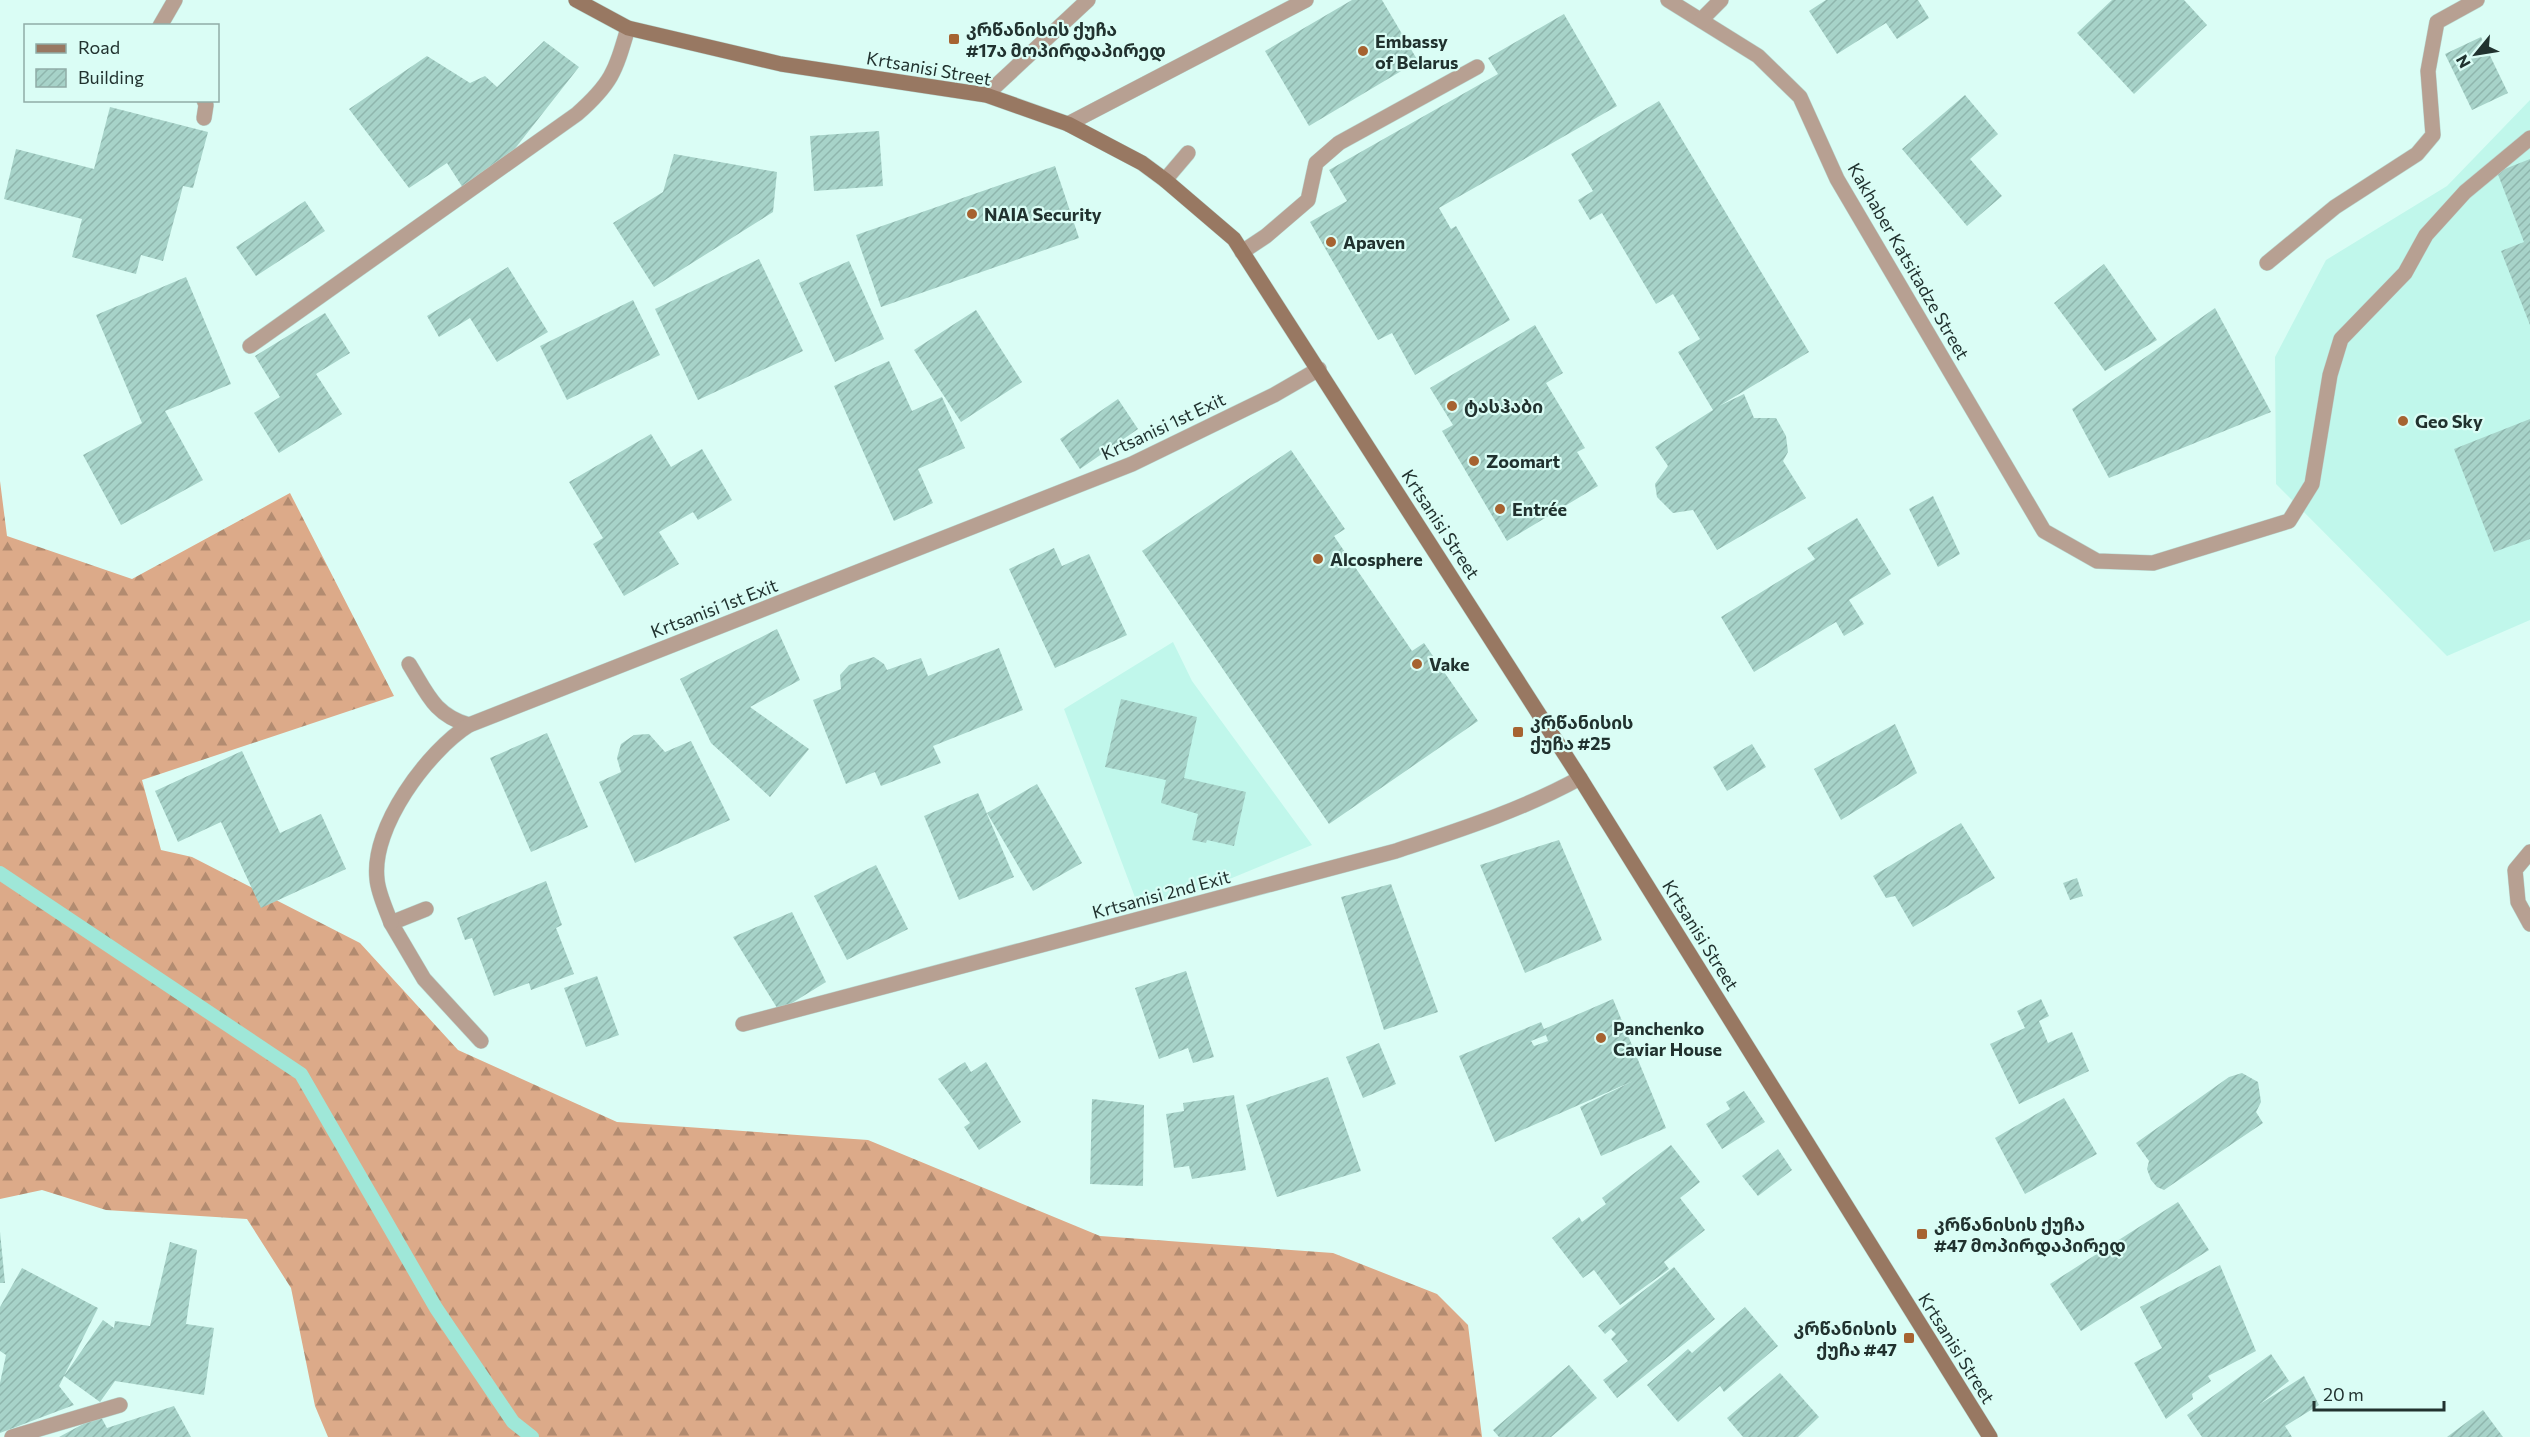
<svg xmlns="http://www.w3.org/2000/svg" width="2530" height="1437" font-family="Commissioner,'Noto Sans Georgian',sans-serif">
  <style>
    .built { fill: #c0f7eb }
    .forest { fill: url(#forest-firs) }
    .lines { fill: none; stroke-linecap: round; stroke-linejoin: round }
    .stream { stroke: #9fe7d8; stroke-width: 14 }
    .building { fill: url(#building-hatch); fill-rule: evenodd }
    .lane-casing { stroke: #b9d8d1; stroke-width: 16 }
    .street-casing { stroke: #b9d8d1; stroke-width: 16 }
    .secondary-casing { stroke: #b9d8d1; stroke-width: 16 }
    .lane { stroke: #b7a092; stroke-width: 15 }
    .street { stroke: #b7a092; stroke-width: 15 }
    .secondary { stroke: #987862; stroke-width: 15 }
    .poi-dot { fill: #a66331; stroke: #dafdf5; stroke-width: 2 }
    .labels { text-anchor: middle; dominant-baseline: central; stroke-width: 4.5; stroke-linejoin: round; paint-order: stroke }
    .poi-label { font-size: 18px; font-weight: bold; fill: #21322f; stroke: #dafdf5; text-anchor: start }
    .street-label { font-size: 18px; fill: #21322f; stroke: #dafdf5 }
  </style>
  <defs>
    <pattern id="forest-firs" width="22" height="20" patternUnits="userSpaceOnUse" patternTransform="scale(1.5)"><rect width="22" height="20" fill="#dcaa89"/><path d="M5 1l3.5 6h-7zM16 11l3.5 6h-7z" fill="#b28b70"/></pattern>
    <pattern id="building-hatch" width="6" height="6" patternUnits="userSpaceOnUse" patternTransform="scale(1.5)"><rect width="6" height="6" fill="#a7d3c9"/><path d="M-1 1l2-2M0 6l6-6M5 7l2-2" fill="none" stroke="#8fb6ad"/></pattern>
  </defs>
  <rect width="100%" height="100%" fill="#dafdf5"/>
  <!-- built -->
  <g class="built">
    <polygon points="2530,100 2530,620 2447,656 2276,484 2275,357 2326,260 2447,186"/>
    <polygon points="1173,642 1192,681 1312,845 1215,885 1139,908 1064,709"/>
  </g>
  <!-- forest -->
  <polygon class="forest" points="0,481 7,536 132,579 290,493 394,696 142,780 161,850 192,857 360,943 458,1050 617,1122 868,1140 1100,1236 1333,1253 1437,1294 1468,1325 1482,1437 328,1437 315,1406 291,1288 247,1219 106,1210 42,1190 0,1199"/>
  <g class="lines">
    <!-- stream -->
    <polyline class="stream" points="0,873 301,1074 436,1308 513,1422 532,1437"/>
  </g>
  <!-- building -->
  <g class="building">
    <polygon points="1352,0 1382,0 1418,61 1309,126 1265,51"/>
    <polygon points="1826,0 1918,0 1929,18 1897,39 1886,23 1837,54 1809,11"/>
    <polygon points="2112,0 2184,0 2207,25 2134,94 2077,33"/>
    <polygon points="1564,14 1617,106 1439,208 1451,229 1456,226 1510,320 1415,375 1392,333 1378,340 1310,222 1347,201 1329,170 1498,74 1488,58"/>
    <polygon points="2481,37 2508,93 2472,110 2445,54"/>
    <polygon points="544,41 579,67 503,164 465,191 447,163 409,188 349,109 427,56 470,83 485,76 497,87"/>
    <polygon points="1965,95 1998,134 1970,159 2002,196 1967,226 1902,149"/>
    <polygon points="1659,101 1809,352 1719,406 1744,394 1754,418 1776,418 1786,436 1788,452 1783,461 1806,498 1717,550 1693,510 1673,513 1657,497 1655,484 1668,466 1655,447 1713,410 1678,352 1700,339 1673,294 1656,304 1602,213 1590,220 1578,200 1593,191 1571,154"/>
    <polygon points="110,107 208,132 193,188 183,186 163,261 141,255 136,274 72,257 82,219 4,199 16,149 94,169"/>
    <polygon points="879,131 883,186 814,191 810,136"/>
    <polygon points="674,154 777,172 773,212 654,287 613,223 663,192"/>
    <polygon points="2530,159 2530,325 2501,251 2524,242 2497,172"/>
    <polygon points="1055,166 1079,238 881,307 856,235"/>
    <polygon points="305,201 325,231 256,276 236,247"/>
    <polygon points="759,259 803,351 698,400 655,309"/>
    <polygon points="849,261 884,339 835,362 799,283"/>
    <polygon points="2104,264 2157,340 2105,371 2054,303"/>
    <polygon points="508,267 548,332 497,362 470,318 439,337 427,316"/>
    <polygon points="186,277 231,384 165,411 203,480 121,525 83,455 142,423 96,315"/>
    <polygon points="633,300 660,355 567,400 540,346"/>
    <polygon points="2215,308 2271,412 2109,478 2072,409"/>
    <polygon points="976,310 1022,382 961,422 914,350"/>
    <polygon points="325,313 350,353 316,374 342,414 279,453 254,413 280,397 255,356"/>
    <polygon points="1535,325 1563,373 1546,383 1585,448 1577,452 1598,486 1507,541 1442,431 1453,425 1430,388"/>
    <polygon points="889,361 912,411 942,397 965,448 918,469 933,503 894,521 834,386"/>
    <polygon points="1118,399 1138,429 1080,469 1060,439"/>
    <polygon points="2530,419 2530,539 2494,552 2454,449"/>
    <polygon points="651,434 671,467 702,449 732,500 698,520 693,512 659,532 679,564 624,596 593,544 603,538 569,482"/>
    <polygon points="1291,450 1345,529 1334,536 1412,651 1424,643 1478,721 1329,824 1142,551"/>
    <polygon points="1933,496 1960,554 1938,567 1909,509"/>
    <polygon points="1857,518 1891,574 1849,600 1864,624 1844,636 1836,622 1754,672 1721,617 1815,559 1807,548"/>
    <polygon points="1054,548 1062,566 1089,554 1127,635 1055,668 1009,569"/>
    <polygon points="777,629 800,680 750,707 809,749 770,797 711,743 680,679"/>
    <polygon points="999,648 1023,710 933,746 941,763 881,786 875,772 846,784 813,700 841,689 840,675 849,665 874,657 884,664 887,670 921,658 928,676"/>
    <polygon points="1121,699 1197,717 1184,778 1246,792 1234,846 1207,840 1206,843 1192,840 1198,814 1161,803 1166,780 1105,767"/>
    <polygon points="1895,724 1917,773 1841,820 1814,769"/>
    <polygon points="547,733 588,827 531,852 490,758"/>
    <polygon points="649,734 665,752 691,741 730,820 635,863 599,782 621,772 617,758 621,744 634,735"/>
    <polygon points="1752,744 1766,767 1727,791 1713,767"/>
    <polygon points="242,751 280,833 321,814 346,869 261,908 221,822 178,842 155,791"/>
    <polygon points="1037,784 1082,863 1033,891 987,813"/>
    <polygon points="978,793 1014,877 959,900 924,816"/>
    <polygon points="1961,823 1995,878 1913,927 1895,896 1886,898 1873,876"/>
    <polygon points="1559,840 1602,940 1525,973 1480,865"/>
    <polygon points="876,865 908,929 847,960 814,896"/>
    <polygon points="2077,878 2083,896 2070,900 2063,883"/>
    <polygon points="546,881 562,925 556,928 574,974 531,990 529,983 494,996 472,938 465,940 457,918"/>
    <polygon points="1391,884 1438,1012 1384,1030 1341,897"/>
    <polygon points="792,912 826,982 779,1011 733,937"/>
    <polygon points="1186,971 1214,1057 1193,1063 1188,1048 1159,1059 1135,988"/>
    <polygon points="597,976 619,1035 586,1047 564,988"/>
    <path d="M1613 999 1666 1128 1601 1156 1580 1107 1633 1081 1495 1142 1459 1056 1541 1022 1544 1029ZM1546 1035 1548 1041 1534 1046 1531 1041Z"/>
    <polygon points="2041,999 2049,1016 2039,1021 2048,1043 2072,1032 2089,1071 2019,1104 1990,1044 2025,1028 2017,1011"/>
    <polygon points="1379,1043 1396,1084 1363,1098 1346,1057"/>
    <polygon points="965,1062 971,1072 986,1062 1021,1122 979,1150 964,1127 970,1123 938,1079"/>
    <polygon points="2242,1073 2258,1082 2261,1102 2256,1112 2263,1123 2164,1190 2157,1187 2151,1180 2147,1169 2149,1161 2136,1143 2229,1077"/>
    <polygon points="1328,1077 1361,1171 1277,1197 1246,1105"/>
    <polygon points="1744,1091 1765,1122 1722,1149 1706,1124 1730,1109 1726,1102"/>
    <polygon points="1234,1095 1246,1170 1192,1179 1189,1166 1174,1168 1166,1114 1184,1111 1183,1103"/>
    <polygon points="2064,1098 2097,1154 2025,1194 1995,1138"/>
    <polygon points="1092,1099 1144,1105 1143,1186 1090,1184"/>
    <polygon points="1671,1145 1700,1182 1680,1198 1705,1230 1664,1262 1669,1269 1620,1305 1594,1270 1583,1278 1552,1238 1579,1217 1582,1222 1606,1204 1602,1198"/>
    <polygon points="1778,1149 1792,1170 1758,1196 1742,1176"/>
    <polygon points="2178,1202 2209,1250 2081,1331 2050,1284"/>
    <polygon points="0,1232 5,1283 0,1283"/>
    <polygon points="170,1242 197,1250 186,1324 214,1328 204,1395 115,1381 100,1402 64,1376 59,1386 74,1405 0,1433 0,1383 6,1355 0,1351 0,1307 22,1268 98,1308 64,1376 103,1320 114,1328 115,1321 150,1326"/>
    <polygon points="2220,1265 2256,1351 2208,1376 2211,1381 2192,1394 2193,1399 2166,1419 2134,1363 2162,1348 2140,1307"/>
    <polygon points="1674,1267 1715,1319 1617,1398 1603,1380 1628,1361 1611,1339 1616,1334 1611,1329 1605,1334 1598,1326"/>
    <polygon points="1745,1307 1778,1346 1724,1392 1720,1386 1678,1422 1647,1385 1688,1349 1692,1353"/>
    <polygon points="2271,1354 2289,1381 2260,1404 2304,1376 2319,1405 2285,1426 2292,1437 2202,1437 2187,1415"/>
    <polygon points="1569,1365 1597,1398 1551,1437 1499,1437 1493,1430"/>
    <polygon points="1780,1373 1819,1417 1798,1437 1743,1437 1727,1418"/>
    <polygon points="174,1406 191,1437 59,1437 100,1415 107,1428"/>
    <polygon points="2483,1410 2503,1437 2447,1437"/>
  </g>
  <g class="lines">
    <defs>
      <g id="lane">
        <polyline points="1668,0 1758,56 1800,97 1837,179 2044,531 2097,561 2153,563 2289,521 2312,484 2330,375 2341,339 2405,273 2426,235 2465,192 2530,138"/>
        <polyline points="1701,20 1721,0"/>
        <polyline points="160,26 175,0"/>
        <polyline points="986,95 1088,0"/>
        <polyline points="204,100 206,105 204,118"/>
        <polyline points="1068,124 1306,0"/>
        <polyline points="1165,180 1188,153"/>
        <polyline points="1242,252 1266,236 1308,200 1316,163 1339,143 1477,67"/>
        <polyline points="2267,263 2335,207 2417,154 2433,135 2428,71 2437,22 2477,0"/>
        <path d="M409 664C427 693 434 715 469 725"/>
        <polyline points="2530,852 2515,870 2518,902 2530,924"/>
        <polyline points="426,909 391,923 424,979 481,1041"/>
      </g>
      <g id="street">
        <path d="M250 346 577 114C612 83 615 72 628 28"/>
        <path d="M391 923C386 909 378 893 377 879 371 827 428 751 469 725L1132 464 1274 395 1319 369"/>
        <path d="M743 1024 1396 851C1459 830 1522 810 1580 778"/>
        <polyline points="12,1437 120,1405"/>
      </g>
      <polyline id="secondary" points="576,0 628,28 781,64 986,95 1068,124 1142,163 1165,180 1234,239 1580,778 1990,1437"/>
    </defs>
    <!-- lane casing -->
    <use href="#lane" class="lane-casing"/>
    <!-- street casing -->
    <use href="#street" class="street-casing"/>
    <!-- secondary casing -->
    <use href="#secondary" class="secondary-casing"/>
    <!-- lane -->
    <use href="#lane" class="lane"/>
    <!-- street -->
    <use href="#street" class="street"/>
    <!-- secondary -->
    <use href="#secondary" class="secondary"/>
  </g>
  <!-- markers -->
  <g class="poi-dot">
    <rect x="948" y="33" width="12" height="12" rx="3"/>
    <circle cx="1363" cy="51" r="6"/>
    <circle cx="972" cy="214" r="6"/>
    <circle cx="1331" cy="242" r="6"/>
    <circle cx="1452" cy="406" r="6"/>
    <circle cx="2403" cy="421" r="6"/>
    <circle cx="1474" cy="461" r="6"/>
    <circle cx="1500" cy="509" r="6"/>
    <circle cx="1318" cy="559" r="6"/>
    <circle cx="1417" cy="664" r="6"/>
    <rect x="1512" y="726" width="12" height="12" rx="3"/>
    <circle cx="1601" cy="1038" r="6"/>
    <rect x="1916" y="1228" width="12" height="12" rx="3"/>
    <rect x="1903" y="1332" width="12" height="12" rx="3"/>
  </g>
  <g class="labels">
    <!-- poi labels -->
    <g class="poi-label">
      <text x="966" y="29">კრწანისის ქუჩა<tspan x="966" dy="21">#17ა მოპირდაპირედ</tspan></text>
      <text x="1375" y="41">Embassy<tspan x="1375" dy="21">of Belarus</tspan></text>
      <text x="984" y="214">NAIA Security</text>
      <text x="1343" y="242">Apaven</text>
      <text x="1464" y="406">ტასჰაბი</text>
      <text x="2415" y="421">Geo Sky</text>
      <text x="1486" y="461">Zoomart</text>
      <text x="1512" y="509">Entrée</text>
      <text x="1330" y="559">Alcosphere</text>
      <text x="1429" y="664">Vake</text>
      <text x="1530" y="722">კრწანისის<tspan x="1530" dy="21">ქუჩა #25</tspan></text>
      <text x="1613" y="1028">Panchenko<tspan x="1613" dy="21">Caviar House</tspan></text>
      <text x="1934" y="1224">კრწანისის ქუჩა<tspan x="1934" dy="21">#47 მოპირდაპირედ</tspan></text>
      <text x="1897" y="1328" text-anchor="end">კრწანისის<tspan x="1897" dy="21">ქუჩა #47</tspan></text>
    </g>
    <!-- street labels -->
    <g class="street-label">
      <text transform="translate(929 68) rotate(10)">Krtsanisi Street</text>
      <text transform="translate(1909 261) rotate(60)">Kakhaber Katsitadze Street</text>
      <text transform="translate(1163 426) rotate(-25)">Krtsanisi 1st Exit</text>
      <text transform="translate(1441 524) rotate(57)">Krtsanisi Street</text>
      <text transform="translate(714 608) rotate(-21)">Krtsanisi 1st Exit</text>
      <text transform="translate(1161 894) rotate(-15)">Krtsanisi 2nd Exit</text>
      <text transform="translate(1701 935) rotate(58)">Krtsanisi Street</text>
      <text transform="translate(1957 1348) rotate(58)">Krtsanisi Street</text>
    </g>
  </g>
  <!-- legend -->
  <rect x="24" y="24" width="195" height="78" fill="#dafdf5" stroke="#90aca6" stroke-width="1.5"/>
  <rect x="36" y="44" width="30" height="9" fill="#987862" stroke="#90aca6" stroke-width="1.5"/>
  <text x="78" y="54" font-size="18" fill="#21322f">Road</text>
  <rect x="36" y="69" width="30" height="18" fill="url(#building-hatch)" stroke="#90aca6" stroke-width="1.5"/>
  <text x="78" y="84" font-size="18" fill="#21322f">Building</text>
  <!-- north arrow -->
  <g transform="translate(2476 54) rotate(240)" stroke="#dafdf5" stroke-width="4.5" paint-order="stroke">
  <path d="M0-4.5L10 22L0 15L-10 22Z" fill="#21322f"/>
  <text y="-9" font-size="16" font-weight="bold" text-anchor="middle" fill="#21322f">N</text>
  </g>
  <!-- scale -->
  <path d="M2314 1401v9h130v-9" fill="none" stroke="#21322f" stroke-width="3"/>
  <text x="2323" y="1401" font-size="18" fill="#21322f" stroke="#dafdf5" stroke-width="4.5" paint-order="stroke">20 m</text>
</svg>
